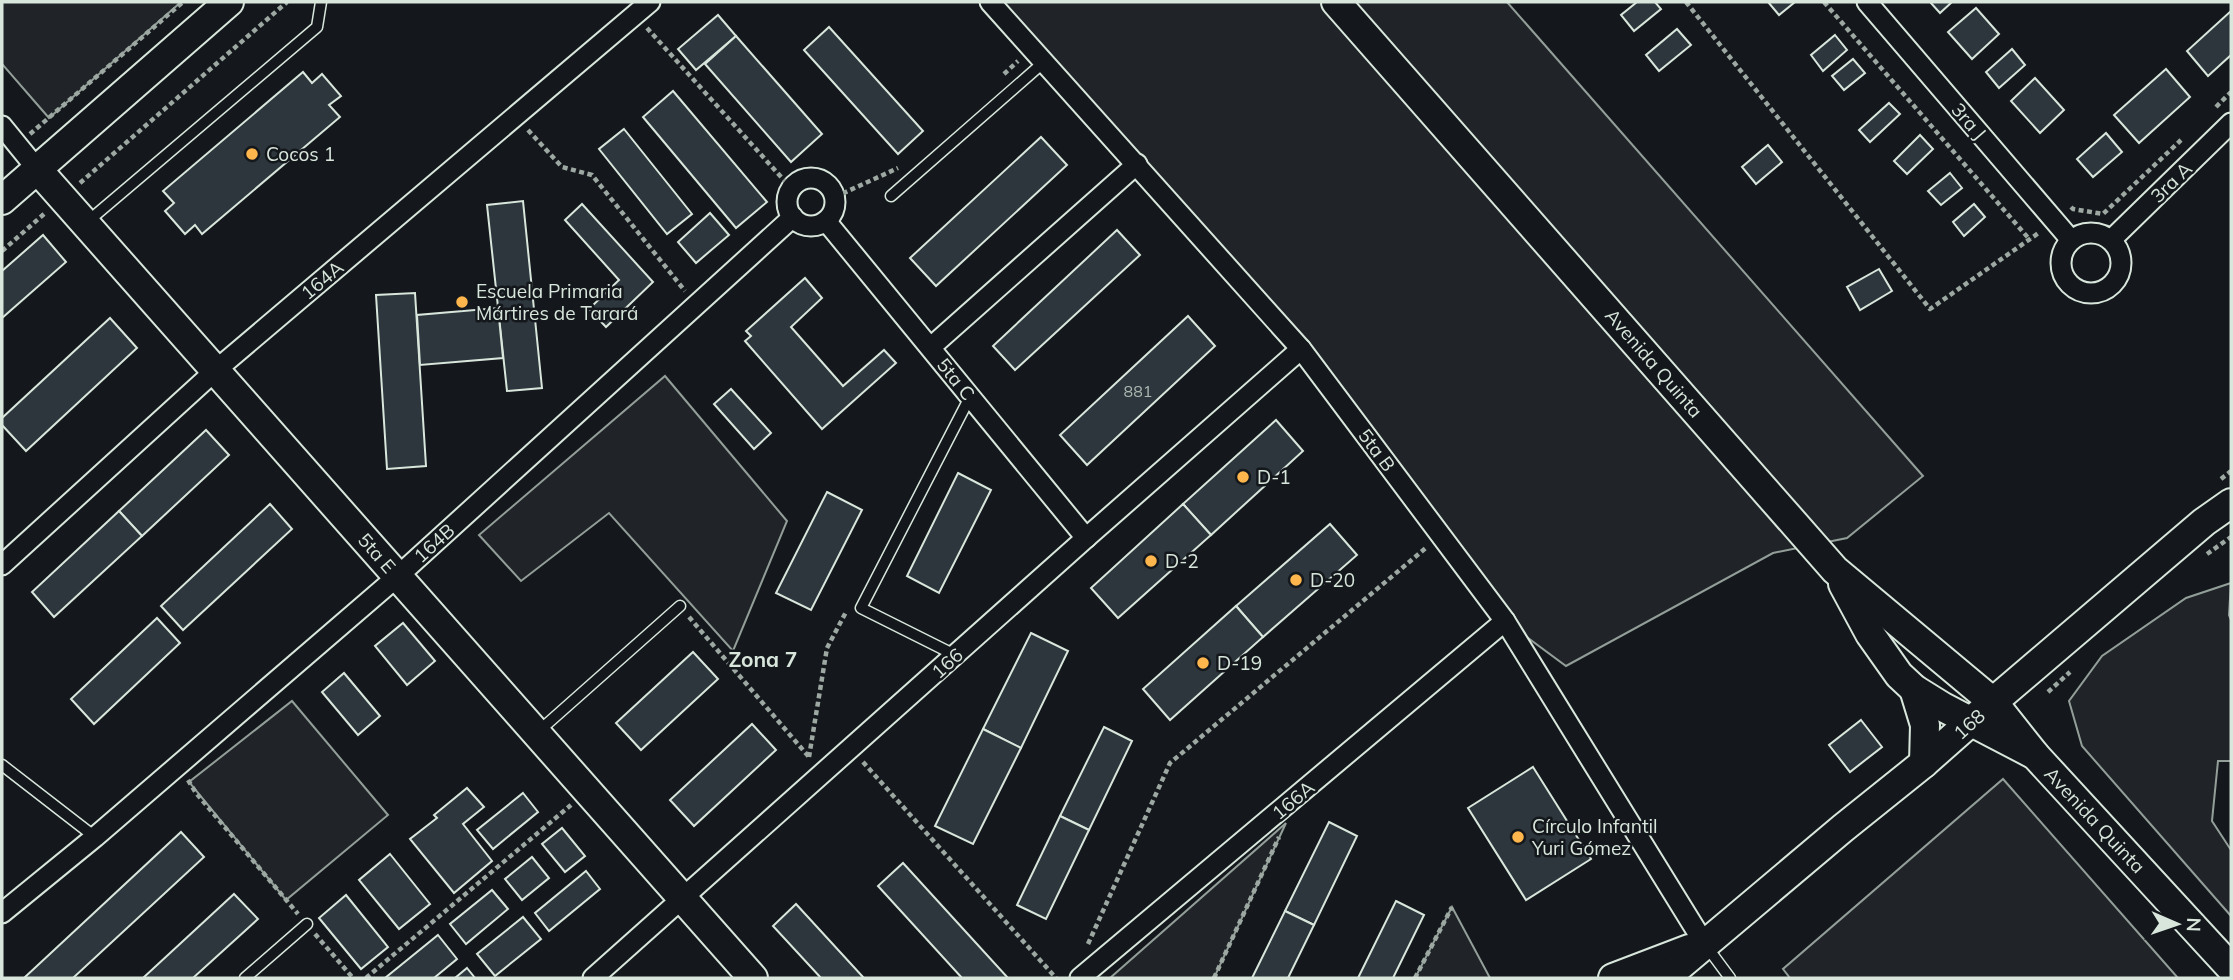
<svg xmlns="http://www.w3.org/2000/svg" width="2233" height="980" font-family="Mulish,sans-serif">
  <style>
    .green { fill: #202428; stroke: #939e99; stroke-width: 2 }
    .building { fill: #2c363c; stroke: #d8e6dc; stroke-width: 2 }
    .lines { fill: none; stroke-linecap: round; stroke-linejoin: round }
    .lane-casing { stroke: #d8e6dc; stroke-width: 13 }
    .street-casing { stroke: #d8e6dc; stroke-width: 23 }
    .secondary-casing { stroke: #d8e6dc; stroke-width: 32 }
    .path { stroke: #9da8a2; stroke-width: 4.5; stroke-dasharray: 5 3.5; stroke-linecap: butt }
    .lane { stroke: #14181c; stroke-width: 10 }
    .street { stroke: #14181c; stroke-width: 19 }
    .secondary { stroke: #14181c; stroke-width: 28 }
    .poi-dot { fill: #ffb74d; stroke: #14181c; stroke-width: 2.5 }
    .labels { text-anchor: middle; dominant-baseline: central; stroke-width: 5; stroke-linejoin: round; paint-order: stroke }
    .number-label { font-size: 16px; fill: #adbab4 }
    .street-label { font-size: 19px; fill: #d8e6dc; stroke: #14181c }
    .poi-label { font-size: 19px; fill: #d8e6dc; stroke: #14181c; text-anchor: start }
    .neighbourhood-label { font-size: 21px; font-weight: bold; fill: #d8e6dc; stroke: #14181c }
  </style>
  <rect width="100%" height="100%" fill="#14181c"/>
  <!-- green -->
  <g class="green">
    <polygon points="2,2 181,2 49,118 2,64"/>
    <polygon points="990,2 1507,2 1923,476 1847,538 1773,553 1566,666 1505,621 1301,349"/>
    <polygon points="665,376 787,521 733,651 609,513 521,581 479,535"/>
    <polygon points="2231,583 2229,615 2231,620 2231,761 2218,761 2212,821 2231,850 2231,916 2082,746 2069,701 2102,656 2186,598"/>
    <polygon points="292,701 388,815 286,900 189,782"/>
    <polygon points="2003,779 2178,978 1790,978 1783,969"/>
    <polygon points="1286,823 1214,978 1110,978"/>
    <polygon points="1452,907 1490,978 1415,978"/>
  </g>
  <!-- building -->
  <g class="building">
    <polygon points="1637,2 1655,2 1661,9 1634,31 1621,15"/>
    <polygon points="1768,2 1795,2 1779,15"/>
    <polygon points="1930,2 1952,2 1940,13"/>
    <polygon points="1976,8 1999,34 1972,59 1948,32"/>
    <polygon points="2231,11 2231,55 2208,76 2187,51"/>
    <polygon points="718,15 736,36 696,70 678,49"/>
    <polygon points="829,27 923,131 898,154 804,50"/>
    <polygon points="1677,29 1691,45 1659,71 1646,55"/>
    <polygon points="1835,35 1847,50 1823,71 1811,55"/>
    <polygon points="736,36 822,134 791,162 705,64"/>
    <polygon points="2012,49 2025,65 1999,88 1986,72"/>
    <polygon points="1853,59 1865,73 1844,90 1832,76"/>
    <polygon points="2166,69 2190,97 2139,143 2114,115"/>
    <polygon points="303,72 312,83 322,74 341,96 329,105 340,117 202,234 195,225 185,234 165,211 174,203 163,191"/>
    <polygon points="2035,78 2064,110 2040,133 2011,101"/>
    <polygon points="673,91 767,202 736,228 643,117"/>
    <polygon points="1889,103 1900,114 1870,142 1859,130"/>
    <polygon points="624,129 692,214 667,234 599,149"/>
    <polygon points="2106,133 2122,152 2093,177 2077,159"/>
    <polygon points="1920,135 1933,149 1907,174 1894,161"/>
    <polygon points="1041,137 1067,165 936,286 910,258"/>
    <polygon points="1768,145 1782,162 1756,184 1742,167"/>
    <polygon points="1950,173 1962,188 1941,205 1928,191"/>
    <polygon points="523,201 542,388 507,391 487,205"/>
    <polygon points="582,204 653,282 606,327 589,309 619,280 565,220"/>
    <polygon points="1974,204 1985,217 1964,236 1953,222"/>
    <polygon points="710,213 729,235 696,263 678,242"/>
    <polygon points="1117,230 1140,255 1015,370 993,346"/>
    <polygon points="43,235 66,262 2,318 2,271"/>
    <polygon points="1879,269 1892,291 1860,310 1847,287"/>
    <polygon points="805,278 822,298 791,327 843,386 884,350 896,363 822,429 745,341 751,336 746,331"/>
    <polygon points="415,293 426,466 387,469 376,295"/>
    <polygon points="498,308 503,358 420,365 417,315"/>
    <polygon points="1188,316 1215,346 1087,465 1060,435"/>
    <polygon points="110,318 137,348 26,451 2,425 2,418"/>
    <polygon points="731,389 771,433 754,449 714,404"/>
    <polygon points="1276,420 1303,451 1211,535 1183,504"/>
    <polygon points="206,430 229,455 142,536 119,511"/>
    <polygon points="958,473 991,490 939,593 907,576"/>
    <polygon points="827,492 862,510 811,610 776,593"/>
    <polygon points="270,504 292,529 183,630 161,606"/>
    <polygon points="1183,504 1211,535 1118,618 1091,588"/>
    <polygon points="119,511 142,536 54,617 32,592"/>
    <polygon points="1330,524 1357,555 1263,637 1236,606"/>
    <polygon points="1236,606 1263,637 1170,720 1143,689"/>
    <polygon points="157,618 180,643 94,724 71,699"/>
    <polygon points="403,623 435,661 407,685 375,646"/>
    <polygon points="1031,633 1068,651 1021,748 983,729"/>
    <polygon points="693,652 718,679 641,750 616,723"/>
    <polygon points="344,673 380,716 358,735 322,692"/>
    <polygon points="1861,720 1882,747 1850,772 1829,745"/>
    <polygon points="752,724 776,750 694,826 670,800"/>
    <polygon points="1104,727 1132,741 1089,830 1060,816"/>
    <polygon points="983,729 1021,748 973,844 935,826"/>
    <polygon points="1533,767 1591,859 1526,900 1468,808"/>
    <polygon points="467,788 484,807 463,824 492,861 454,893 410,839 437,818 434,815"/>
    <polygon points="523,793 538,812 493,849 477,830"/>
    <polygon points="1060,816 1089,830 1046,919 1017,905"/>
    <polygon points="1329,822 1357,836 1314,925 1285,911"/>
    <polygon points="562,828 585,856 565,872 542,844"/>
    <polygon points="181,832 204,857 73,978 24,978"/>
    <polygon points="390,854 430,904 399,929 359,880"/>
    <polygon points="532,857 549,878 522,900 505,879"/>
    <polygon points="903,863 1008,978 962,978 878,886"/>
    <polygon points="586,871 600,889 549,931 535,913"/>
    <polygon points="492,890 508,909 466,944 450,924"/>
    <polygon points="234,894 258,919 193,978 143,978"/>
    <polygon points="346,895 388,947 361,969 319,918"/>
    <polygon points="1396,901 1424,915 1393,978 1358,978"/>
    <polygon points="796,904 863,977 862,978 821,978 773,926"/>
    <polygon points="1285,911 1314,925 1288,978 1252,978"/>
    <polygon points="523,917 541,939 495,976 477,954"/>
    <polygon points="438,935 457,959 434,978 385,978"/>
    <polygon points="467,968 475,978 455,978"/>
  </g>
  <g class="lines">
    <defs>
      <g id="lane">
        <polyline points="891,196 1044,62"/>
        <polyline points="86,223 317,27 321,2"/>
        <polyline points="955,655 861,608 970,397"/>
        <polyline points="539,731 680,606"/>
        <polyline points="2,765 95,837"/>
        <polyline points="1707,947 1730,978"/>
        <polyline points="245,978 307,924"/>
      </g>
      <g id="street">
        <polyline points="990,2 1301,349 1505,621 1704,943"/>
        <polyline points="1867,2 2071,240"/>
        <polyline points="2,126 37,169"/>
        <circle cx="811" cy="202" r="24"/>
        <polyline points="826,221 1086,538"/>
        <circle cx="2091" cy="263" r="30"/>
        <polyline points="2111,240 2231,123"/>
        <polyline points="931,347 1137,164"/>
        <polyline points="2,565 216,370 650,2"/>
        <polyline points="2,913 95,837 398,576 793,217"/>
        <polyline points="593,978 1086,538 1301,349"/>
        <polyline points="1080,978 1505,621"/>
      </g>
      <g id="secondary">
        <polyline points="1336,2 1835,570 1993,702 2035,755"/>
        <polyline points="37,169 753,978"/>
        <polyline points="2,200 229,2"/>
        <polyline points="1843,584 1870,634 1899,675 1914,689 1943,707 2035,755 2231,968"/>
        <polyline points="1914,689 1925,725 1924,763"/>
        <polyline points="1613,978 1689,949"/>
        <polyline points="1665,978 1843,828 1924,763 1993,702 2204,522 2231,503"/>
      </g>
    </defs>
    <!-- lane casing -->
    <use href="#lane" class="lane-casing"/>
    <!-- street casing -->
    <use href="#street" class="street-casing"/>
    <!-- secondary casing -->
    <use href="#secondary" class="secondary-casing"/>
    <!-- path -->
    <g class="path">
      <polyline points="1686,2 1930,309 2040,232"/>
      <polyline points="1824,2 2030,240"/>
      <polyline points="647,28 791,188"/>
      <polyline points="1004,74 1018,61"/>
      <polyline points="2216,107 2231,92"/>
      <polyline points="528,130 562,167 592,175 685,291"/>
      <polyline points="30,134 183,2"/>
      <polyline points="80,183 287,2"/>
      <polyline points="835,197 898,168"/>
      <polyline points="2071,207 2073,209 2103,214 2181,140"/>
      <polyline points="2,251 44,214"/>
      <polyline points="2221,479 2231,471"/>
      <polyline points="2207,554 2231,537"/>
      <polyline points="689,617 809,757"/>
      <polyline points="2048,692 2070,672"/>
      <polyline points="809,757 827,648 846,612"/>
      <polyline points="863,762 1056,978"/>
      <polyline points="188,780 196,793 298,914"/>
      <polyline points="315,934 353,978"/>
      <polyline points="1088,944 1170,763 1427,547"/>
      <polyline points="366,978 571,805"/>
      <polyline points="1214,978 1279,837"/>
      <polyline points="1415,978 1452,907"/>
    </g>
    <!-- lane -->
    <use href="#lane" class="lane"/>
    <!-- street -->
    <use href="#street" class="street"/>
    <!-- secondary -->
    <use href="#secondary" class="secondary"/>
  </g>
  <!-- markers -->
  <g class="poi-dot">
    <circle cx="252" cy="154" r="7"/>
    <circle cx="462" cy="302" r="7"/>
    <circle cx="1243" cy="477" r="7"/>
    <circle cx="1151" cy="561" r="7"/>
    <circle cx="1296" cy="580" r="7"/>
    <circle cx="1203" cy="663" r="7"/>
    <circle cx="1518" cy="837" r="7"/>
  </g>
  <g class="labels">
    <!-- number labels -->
    <g class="number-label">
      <text x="1138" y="391">881</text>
    </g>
    <!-- street labels -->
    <g class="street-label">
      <text transform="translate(1969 121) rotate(49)">3ra J</text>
      <text transform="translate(2171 182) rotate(-44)">3ra A</text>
      <text transform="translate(322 280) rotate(-40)">164A</text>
      <text transform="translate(1654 363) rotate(49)">Avenida Quinta</text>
      <text transform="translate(956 379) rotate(51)">5ta C</text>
      <text transform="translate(1377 450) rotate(53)">5ta B</text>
      <text transform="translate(434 543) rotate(-42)">164B</text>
      <text transform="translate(377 553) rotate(49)">5ta E</text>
      <text transform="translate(947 663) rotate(-42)">166</text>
      <text transform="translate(1969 724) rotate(-42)">168</text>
      <text transform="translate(1293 800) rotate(-40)">166A</text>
      <text transform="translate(2095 820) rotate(47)">Avenida Quinta</text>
    </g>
    <!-- poi labels -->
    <g class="poi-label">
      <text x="266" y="154">Cocos 1</text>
      <text x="476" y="291">Escuela Primaria<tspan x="476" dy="22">Mártires de Tarará</tspan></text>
      <text x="1257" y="477">D-1</text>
      <text x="1165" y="561">D-2</text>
      <text x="1310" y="580">D-20</text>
      <text x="1217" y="663">D-19</text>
      <text x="1532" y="826">Círculo Infantil<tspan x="1532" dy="22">Yuri Gómez</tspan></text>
    </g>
    <!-- neighbourhood labels -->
    <g class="neighbourhood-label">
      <text x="763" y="659">Zona 7</text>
    </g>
  </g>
  <!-- border -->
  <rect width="2233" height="980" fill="none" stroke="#d8e6dc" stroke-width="7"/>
  <!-- north arrow -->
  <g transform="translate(2177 924) rotate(92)" stroke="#14181c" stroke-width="5" paint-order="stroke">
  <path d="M0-5L12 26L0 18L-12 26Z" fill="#d8e6dc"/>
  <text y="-10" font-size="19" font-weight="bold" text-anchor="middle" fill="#d8e6dc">N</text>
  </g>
</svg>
